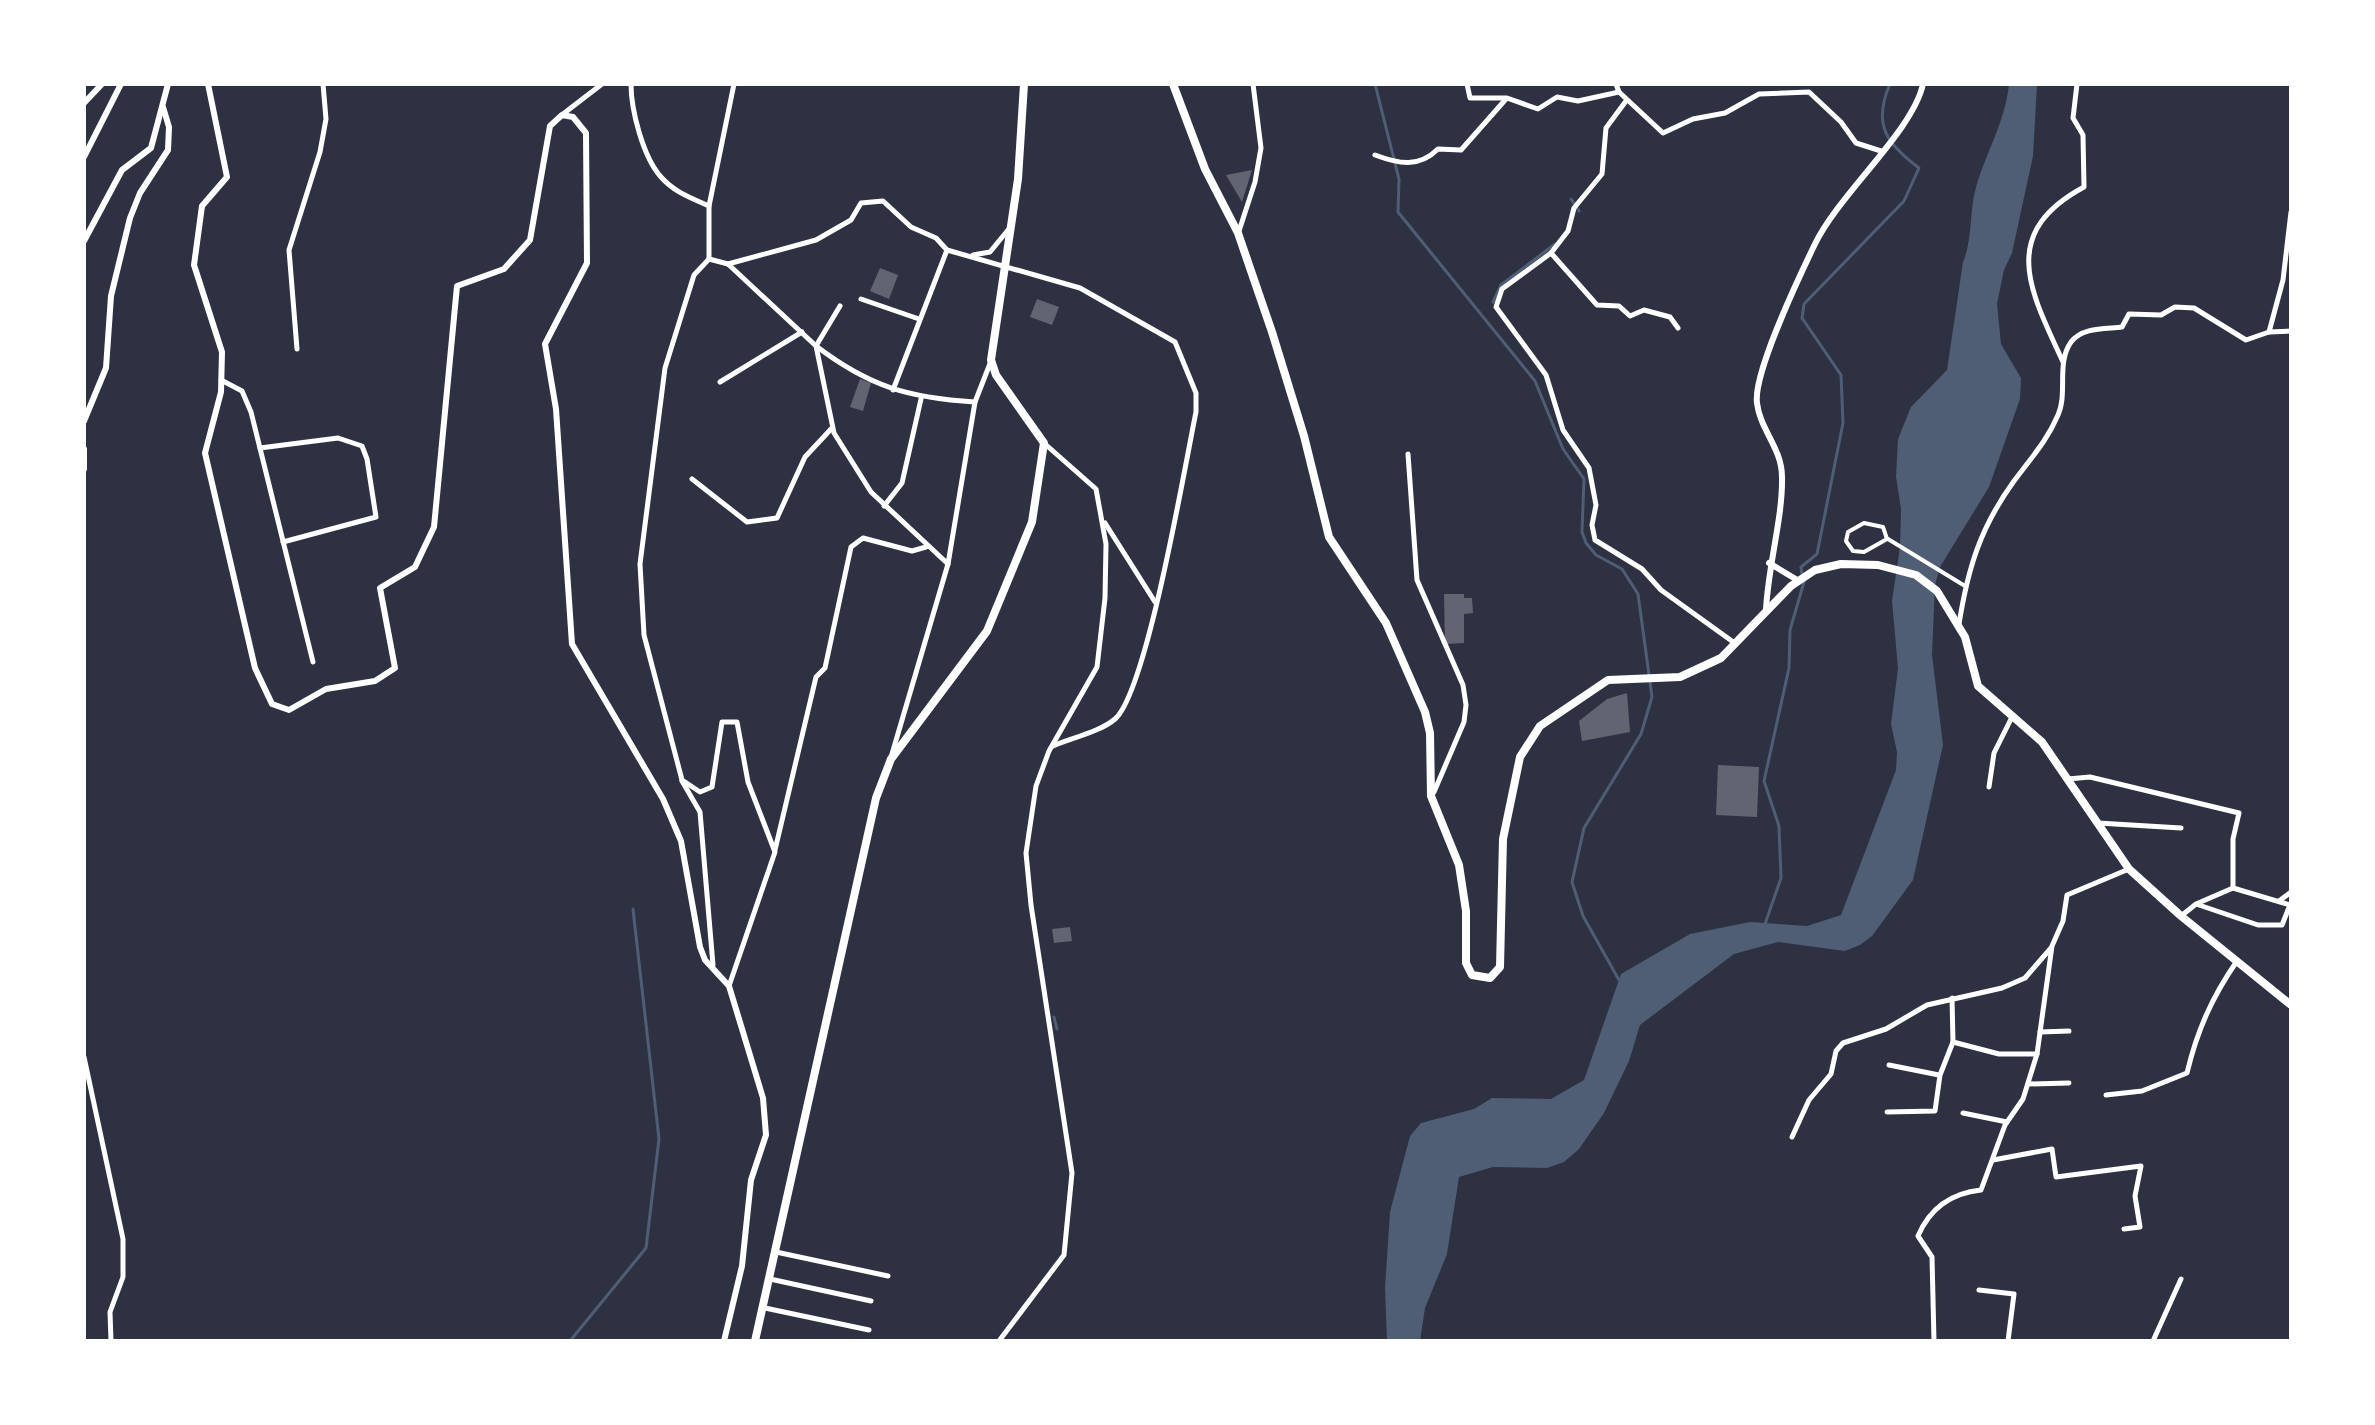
<svg xmlns="http://www.w3.org/2000/svg" width="2375" height="1425" font-family="Raleway,sans-serif">
  <style>
    .water { fill: #4f5d75 }
    .lines { fill: none; stroke-linecap: round; stroke-linejoin: round }
    .stream { stroke: #4f5d75; stroke-width: 3 }
    .building { fill: #626471 }
    .pedestrian { stroke: #fff; stroke-width: 4 }
    .minor { stroke: #fff; stroke-width: 5 }
    .tertiary { stroke: #fff; stroke-width: 6 }
    .primary { stroke: #fff; stroke-width: 8 }
  </style>
  <rect width="100%" height="100%" fill="#2d3142"/>
  <!-- water -->
  <path class="water" d="M2009 84H2037L2033 156 2012 253 2004 270 1997 304 2001 344 2021 378 2020 399 1989 487 1940 567 1935 585 1932 655 1943 745 1913 880 1872 936 1860 945 1845 951 1778 942 1734 954 1640 1025 1629 1061 1604 1113 1579 1149 1564 1162 1547 1168 1493 1167 1459 1177 1447 1254 1425 1308 1420 1341H1387L1385 1288 1390 1212 1410 1136 1421 1123 1474 1109 1492 1098 1551 1099 1584 1080 1621 974 1690 934 1750 922 1807 926 1841 915 1896 770 1897 752 1891 724 1898 668 1892 601 1900 547 1901 509 1896 477 1898 439 1911 407 1947 370 1963 262C1973 238 1969 212 1976 187 1986 153 2006 119 2009 84Z"/>
  <g class="lines">
    <!-- stream -->
    <g class="stream">
      <polyline points="1375,84 1399,179 1398,212 1535,381 1563,449 1584,479 1582,532 1586,543 1596,555 1622,569 1638,594 1652,697 1641,734 1584,828 1572,882 1583,916 1619,980"/>
      <polyline points="1571,199 1579,211"/>
      <polyline points="1493,302 1501,285 1555,244"/>
      <path d="M1802 574 1801 567 1817 554 1843 423 1841 375 1802 318 1804 304 1904 201 1919 168C1887 144 1872 125 1890 84"/>
      <polyline points="1765,924 1781,878 1779,826 1764,781 1789,668 1790,630 1804,582"/>
      <polyline points="1054,1017 1057,1029"/>
      <polyline points="570,1341 646,1248 659,1139 633,909"/>
    </g>
  </g>
  <!-- building -->
  <g class="building">
    <polygon points="1252,170 1242,202 1226,175"/>
    <polygon points="880,268 898,275 889,299 870,291"/>
    <polygon points="1037,299 1059,307 1052,325 1030,317"/>
    <polygon points="860,379 871,383 863,411 850,407"/>
    <polygon points="1444,594 1464,594 1464,598 1472,598 1473,613 1464,614 1464,643 1445,644"/>
    <polygon points="1627,693 1630,732 1582,741 1579,721 1607,699"/>
    <polygon points="1718,765 1759,767 1757,817 1716,815"/>
    <polygon points="1070,927 1072,941 1054,943 1052,929"/>
  </g>
  <g class="lines">
    <!-- pedestrian -->
    <g class="pedestrian">
      <polygon points="1864,523 1883,527 1887,539 1864,552 1853,551 1846,541 1848,532"/>
      <polyline points="1888,539 1965,586"/>
    </g>
    <!-- minor -->
    <g class="minor">
      <path d="M631 84C631 110 643 157 661 177 674 192 691 198 709 206"/>
      <path d="M734 84 709 206V259L728 264 816 240 851 220 861 203 883 201 911 227 936 238 947 250 1080 288 1175 342 1196 393V412C1185 465 1147 691 1115 719 1100 732 1071 738 1053 746"/>
      <polyline points="1467,84 1470,98 1507,98 1538,109 1557,97 1578,101 1619,92 1616,84"/>
      <polyline points="1619,92 1663,133 1693,119 1725,113 1759,94 1809,92 1841,122 1856,143 1881,151"/>
      <polyline points="1626,101 1606,128 1602,174 1574,208 1568,231 1551,253 1502,289 1496,307 1546,375 1563,430 1589,468 1596,505 1592,525 1595,540 1642,569 1661,590 1736,644"/>
      <polyline points="563,114 602,84"/>
      <path d="M1375 155C1399 164 1419 168 1438 149L1461 150 1506 99"/>
      <polyline points="1239,231 1255,182 1261,148 1253,84"/>
      <polyline points="1551,253 1597,305 1619,306 1630,316 1644,310 1670,317 1678,328"/>
      <polyline points="973,255 990,252 1008,230"/>
      <polyline points="709,259 694,275 665,368 640,564 644,635 682,780 700,792 712,787 722,722 737,722 748,782 775,852 729,986"/>
      <polyline points="728,264 816,346 834,433 871,492 948,564"/>
      <polyline points="861,299 919,319"/>
      <path d="M840 306 816 346C870 387 909 398 975 402"/>
      <polyline points="2269,332 2283,280 2291,212"/>
      <polyline points="297,349 289,250 320,152 326,119 323,84"/>
      <path d="M2063 362C2031 292 1997 234 2084 187L2083 135 2073 118 2077 84"/>
      <polyline points="221,380 242,391 251,412 313,662"/>
      <polyline points="720,382 802,332"/>
      <polyline points="893,390 947,250"/>
      <polyline points="260,448 338,438 362,446 367,459 376,517 283,542"/>
      <polyline points="1408,454 1417,580 1463,685 1466,705 1464,722 1434,792"/>
      <polyline points="692,479 747,522 777,518 805,457 832,428"/>
      <polyline points="884,506 902,483 921,399"/>
      <polyline points="1105,523 1155,602"/>
      <path d="M1959 624C1968 568 1980 528 2014 481 2031 458 2047 441 2058 415 2068 393 2056 363 2071 342 2082 327 2105 329 2122 327L2129 314 2161 315 2175 307 2194 308 2246 340 2269 332 2291 331"/>
      <polyline points="892,754 948,564 975,402 991,361"/>
      <polyline points="2068,779 2090,777 2239,813 2233,839 2233,888"/>
      <polyline points="682,781 700,812 713,965"/>
      <polyline points="1989,787 1994,753 2012,717"/>
      <polyline points="2098,823 2181,828"/>
      <polyline points="775,850 816,677 825,668 851,547 863,538 912,551 926,547"/>
      <polyline points="2279,901 2291,892"/>
      <polyline points="2181,916 2196,904 2233,888 2290,905 2282,925 2258,925 2196,904"/>
      <polyline points="2040,1032 2069,1031"/>
      <polyline points="1953,1042 1999,1054 2037,1054"/>
      <polyline points="84,1057 123,1239 123,1277 110,1312 111,1341"/>
      <polyline points="1889,1065 1939,1075"/>
      <polyline points="2028,1084 2069,1083"/>
      <path d="M2106 1095 2142 1091 2187 1073C2197 1031 2212 997 2237 961"/>
      <polyline points="1887,1112 1935,1111 1940,1075 1953,1042 1952,998"/>
      <polyline points="1963,1113 2007,1122"/>
      <polyline points="1792,1137 1809,1100 1831,1074 1836,1051 1843,1043 1886,1029 1927,1005 2002,988 2025,978 2051,948"/>
      <polyline points="1993,1160 2052,1149 2056,1177 2141,1166 2135,1196 2140,1227 2124,1229"/>
      <polyline points="776,1252 888,1276"/>
      <polyline points="770,1279 871,1301"/>
      <polyline points="1979,1290 2014,1294 2008,1341"/>
      <polyline points="765,1308 869,1330"/>
      <polyline points="999,1341 1064,1255 1072,1173 1031,905 1026,853 1036,786 1049,751 1097,667 1105,598 1106,544 1096,489 1045,444"/>
      <path d="M1934 1341 1932 1257 1918 1236C1930 1208 1952 1193 1981 1190L2005 1125 2023 1099 2037 1054 2052 946 2063 921 2067 895 2129 869"/>
      <polyline points="2153,1341 2181,1279"/>
    </g>
    <!-- tertiary -->
    <g class="tertiary">
      <polyline points="208,84 227,177 202,206 194,265 222,352 221,392 205,453 255,668 272,704 289,710 326,689 375,681 395,668 380,588 415,567 434,527 457,286 504,269 530,240 550,126 562,115 573,117 586,133 587,263 545,344 556,409 572,644 663,799 681,841 700,947 705,960 729,986 763,1098 766,1135 751,1180 742,1266 724,1341"/>
      <polyline points="84,103 102,84"/>
      <polyline points="84,157 121,84"/>
      <polyline points="84,241 122,170 151,148 168,84"/>
      <polyline points="84,421 106,368 111,296 130,218 140,193 168,150 169,127 163,107"/>
      <polyline points="84,449 84,469"/>
      <polyline points="1769,563 1799,581"/>
      <path d="M1766 610C1768 566 1783 517 1782 477 1782 448 1760 430 1757 403 1753 374 1800 275 1815 244 1839 194 1913 131 1923 84"/>
    </g>
    <!-- primary -->
    <g class="primary">
      <polyline points="1173,84 1205,169 1238,233 1272,332 1304,436 1329,537 1386,623 1425,712 1430,733 1431,796 1459,865 1466,911 1466,963 1472,975 1490,978 1500,967 1503,839 1520,757 1540,726 1608,680 1680,677 1721,658 1791,586 1815,570 1841,564 1878,565 1916,575 1937,591 1965,637 1978,686 2042,742 2129,869 2181,916 2291,1005"/>
      <polyline points="755,1341 876,798 891,759 987,631 1032,522 1044,443 996,375 991,360 1018,179 1024,84"/>
    </g>
  </g>
  <!-- border -->
  <rect width="2375" height="1425" fill="none" stroke="#ffffff" stroke-width="172"/>
</svg>
